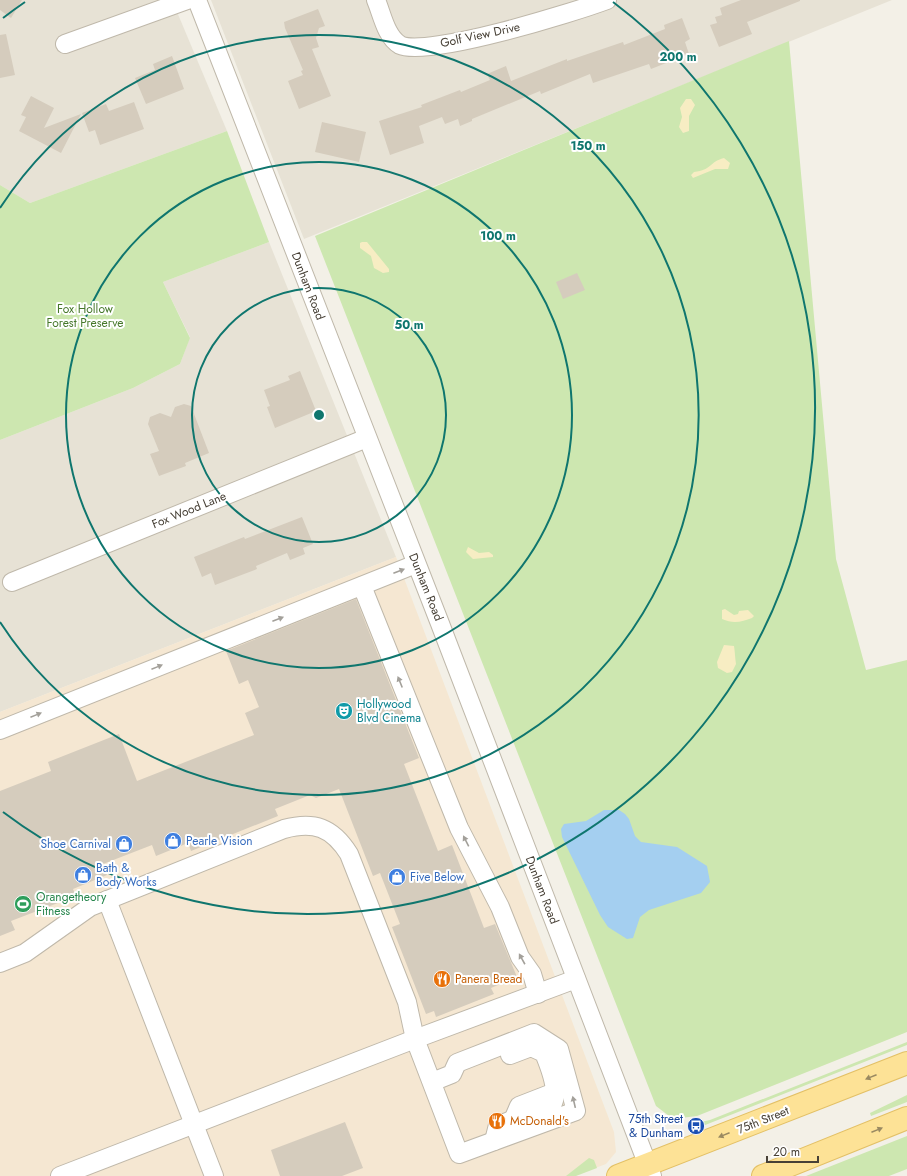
<svg xmlns="http://www.w3.org/2000/svg" width="907" height="1176" font-family="Jost,sans-serif">
  <style>
    .residential { fill: #e7e2d5 }
    .commercial { fill: #f5e7d2 }
    .green { fill: #cde7b0 }
    .sand { fill: #f7edc3 }
    .water { fill: #a4cff0 }
    .building { fill: #d5ccbd }
    .lines { fill: none; stroke-linecap: round; stroke-linejoin: round }
    .minor-casing { stroke: #bfb8aa; stroke-width: 20 }
    .major-casing { stroke: #e3c066; stroke-width: 24 }
    .minor { stroke: #fff; stroke-width: 18 }
    .major { stroke: #fde296; stroke-width: 22 }
    .oneway { fill: #a3a09a }
    .oneway2 { fill: #998961 }
    .ring { fill: none; stroke: #0f766e; stroke-width: 2 }
    .labels { text-anchor: middle; dominant-baseline: central; stroke-width: 4; stroke-linejoin: round; paint-order: stroke }
    .street-label { font-size: 12px; fill: #474036; stroke: #fff }
    .park-label { font-size: 12px; fill: #46782a; stroke: #fff }
    .culture-label { font-size: 12px; fill: #0d838f; stroke: #fff; text-anchor: start }
    .shop-label { font-size: 12px; fill: #366cbe; stroke: #fff; text-anchor: start }
    .leisure-label { font-size: 12px; fill: #27864d; stroke: #fff; text-anchor: start }
    .food-label { font-size: 12px; fill: #c56008; stroke: #fff; text-anchor: start }
    .transit-label { font-size: 12px; fill: #164399; stroke: #fff; text-anchor: end }
    .centre { fill: #0f766e; stroke: #fff; stroke-width: 2 }
    .ring-label { font-size: 12px; text-anchor: middle; font-weight: bold; fill: #0f766e; stroke: #fff; stroke-width: 4; stroke-linejoin: round; paint-order: stroke }
  </style>
  <rect width="100%" height="100%" fill="#f3f0e7"/>
  <!-- residential -->
  <g class="residential">
    <polygon points="0,0 172,0 227,131 30,203 0,185"/>
    <polygon points="211,0 892,0 304,239"/>
    <polygon points="269,242 396,557 0,712 0,440 133,388 180,364 190,337 163,282"/>
  </g>
  <!-- commercial -->
  <polygon class="commercial" points="396,557 614,1132 616,1152 606,1164 574,1176 0,1176 0,712"/>
  <!-- green -->
  <g class="green">
    <polygon points="789,41 836,559 866,670 907,660 907,1032 697,1116 673,1119 656,1106 315,236"/>
    <polygon points="227,131 269,242 163,282 190,338 180,364 133,388 0,440 0,185 30,203"/>
    <polygon points="907,1042 907,1045 690,1131 692,1124 710,1120"/>
    <polygon points="907,1095 907,1102 871,1116 870,1113"/>
    <polygon points="907,1136 907,1169 889,1176 806,1176"/>
    <polygon points="589,1158 594,1160 597,1168 576,1176 566,1176"/>
  </g>
  <!-- sand -->
  <g class="sand">
    <polygon points="686,99 691,99 695,105 689,116 689,131 683,133 679,127 682,117 680,108"/>
    <path d="M724 158 730 163 728 169H715L693 178 691 175 694 172C712 170 709 162 724 158Z"/>
    <polygon points="362,242 367,242 389,269 389,272 383,273 374,268 371,256 360,248 360,243"/>
    <polygon points="468,547 479,553 489,552 493,555 493,557 473,559 466,552"/>
    <path d="M725 609 734 615 738 614 739 611 748 610 754 616 752 618C742 622 733 624 722 619V610Z"/>
    <path d="M724 645 734 646C735 652 735 658 736 664L732 672 727 673 718 668 717 662Z"/>
  </g>
  <!-- water -->
  <polygon class="water" points="604,810 619,810 625,814 629,819 635,836 641,842 677,847 707,866 710,882 701,893 649,910 640,917 633,938 627,939 608,927 600,915 562,837 561,829 564,824 586,821"/>
  <!-- building -->
  <g class="building">
    <polygon points="0,0 22,0 11,18 0,10"/>
    <polygon points="741,0 800,0 800,1 747,22 752,34 719,47 710,25 717,23 715,17 722,15 720,8"/>
    <polygon points="318,9 325,26 319,28 316,38 319,47 312,49 331,96 299,109 288,81 303,75 301,71 303,70 285,28 284,22"/>
    <polygon points="682,18 690,39 685,42 689,54 651,69 649,64 593,83 590,74 541,94 540,91 472,119 472,121 460,126 458,119 445,124 442,117 419,126 424,143 390,155 379,121 422,107 421,105 460,90 461,92 490,80 487,74 506,66 511,81 567,59 567,61 623,42 624,45 665,29 664,25"/>
    <polygon points="6,34 15,75 0,78 0,35"/>
    <polygon points="172,56 184,89 146,104 135,78 155,70 153,64"/>
    <polygon points="31,96 54,108 44,128 81,114 61,153 19,131 26,117 21,115"/>
    <polygon points="134,102 144,129 100,145 95,130 89,132 82,113 106,104 109,111"/>
    <polygon points="322,122 366,132 359,162 315,152"/>
    <polygon points="577,273 585,290 563,299 556,282"/>
    <polygon points="300,371 316,411 275,428 267,407 270,406 264,390 290,380 288,376"/>
    <polygon points="184,404 191,406 209,453 185,463 186,466 159,476 150,454 159,451 148,424 150,417 160,413 171,417 175,407"/>
    <polygon points="302,517 313,544 303,548 305,554 290,560 287,553 256,566 257,569 215,585 211,573 202,577 194,557 244,537 245,539"/>
    <polygon points="356,599 419,758 404,764 438,851 452,845 484,928 495,924 517,977 491,988 494,994 436,1017 434,1011 426,1014 392,927 400,924 380,873 373,876 339,789 316,798 310,795 275,809 278,816 191,851 188,843 156,856 152,845 103,864 107,875 73,889 76,896 11,921 15,930 0,936 0,791 51,771 48,762 119,734 137,781 254,735 245,713 259,707 248,680 239,684 226,651"/>
    <polygon points="345,1122 363,1168 342,1176 280,1176 271,1150"/>
  </g>
  <g class="lines">
    <defs>
      <g id="minor">
        <polyline points="197,0 439,621 652,1176"/>
        <path d="M376 0C382 14 386 37 400 45 427 58 575 12 607 0"/>
        <polyline points="65,44 187,0"/>
        <polyline points="12,582 367,438"/>
        <polyline points="362,586 459,828 500,907 520,957 532,974 538,994"/>
        <polyline points="0,730 416,564"/>
        <polyline points="107,900 214,1176"/>
        <path d="M0 963 25 953 90 907 284 829C314 821 332 827 349 854L407 1002 415 1039 459 1154 576 1111 559 1049 534 1033 457 1063 452 1074 432 1082"/>
        <polyline points="513,1120 519,1106 555,1092"/>
        <path d="M494 1141 498 1125C503 1124 508 1121 513 1120 517 1119 522 1121 526 1120 567 1113 556 1082 544 1053L531 1047 510 1055"/>
        <polyline points="60,1176 415,1039 576,979"/>
      </g>
      <g id="major">
        <polyline points="618,1176 907,1063"/>
        <polyline points="763,1176 907,1118"/>
      </g>
    </defs>
    <!-- minor casing -->
    <use href="#minor" class="minor-casing"/>
    <!-- major casing -->
    <use href="#major" class="major-casing"/>
    <!-- minor -->
    <use href="#minor" class="minor"/>
    <!-- major -->
    <use href="#major" class="major"/>
  </g>
  <!-- one-way arrows -->
  <defs><path id="oneway-solid" d="M-6-.8H1V-3.2L6.5 0L1 3.2V.8H-6Z"/></defs>
  <g class="oneway">
    <use href="#oneway-solid" transform="translate(399 571) rotate(-21)"/>
    <use href="#oneway-solid" transform="translate(278 619) rotate(-21)"/>
    <use href="#oneway-solid" transform="translate(157 667) rotate(-22)"/>
    <use href="#oneway-solid" transform="translate(400 682) rotate(-112)"/>
    <use href="#oneway-solid" transform="translate(36 715) rotate(-22)"/>
    <use href="#oneway-solid" transform="translate(466 841) rotate(-117)"/>
    <use href="#oneway-solid" transform="translate(522 959) rotate(-119)"/>
    <use href="#oneway-solid" transform="translate(574 1102) rotate(-103)"/>
  </g>
  <g class="oneway2">
    <use href="#oneway-solid" transform="translate(871 1077) rotate(158)"/>
    <use href="#oneway-solid" transform="translate(877 1130) rotate(-22)"/>
    <use href="#oneway-solid" transform="translate(724 1135) rotate(158)"/>
  </g>
  <!-- distance rings -->
  <g class="ring">
    <circle cx="319" cy="415" r="127"/>
    <circle cx="319" cy="415" r="253"/>
    <path d="M0 208A380 380 0 1 1 0 622"/>
    <path d="M3 18A507 507 0 0 1 25 2M613 2A507 507 0 1 1 3 812"/>
  </g>
  <!-- icons -->
  <defs>
    <symbol id="theatre-disc" viewBox="-11 -11 22 22"><circle r="9.5" fill="#0f9aa8" stroke="#fff"/><path d="M-5-5.5Q0-4 5-5.5V0Q5 5 0 6Q-5 5-5 0ZM-3.3-2.5H-1v1.5H-3.3ZM1-2.5H3.3v1.5H1ZM-2.8 1Q0 5.5 2.8 1Z" fill="#fff"/></symbol>
    <symbol id="shop-disc" viewBox="-11 -11 22 22"><circle r="9.5" fill="#3f7fe0" stroke="#fff"/><path d="M-5-2.5h2.3a2.7 3.5 0 0 1 5.4 0H5L5.5 6h-11ZM-1.5-2.5h3a1.5 2.3 0 0 0-3 0Z" fill="#fff"/></symbol>
    <symbol id="stadium-disc" viewBox="-11 -11 22 22"><circle r="9.5" fill="#2e9e5b" stroke="#fff"/><path d="M0-5a6.5 5 0 1 0 0 10a6.5 5 0 1 0 0-10ZM-3.5-1.8h7v3.6h-7Z" fill="#fff"/></symbol>
    <symbol id="restaurant-disc" viewBox="-11 -11 22 22"><circle r="9.5" fill="#e8710a" stroke="#fff"/><path d="M-5-6h1v4h1v-4h1v4h1v-4h1v5L-1.5 .5V6h-2V.5L-5-1ZM5-6V6H3V1.5H1.5Q1.5-4 5-6Z" fill="#fff"/></symbol>
    <symbol id="bus-disc" viewBox="-11 -11 22 22"><circle r="9.5" fill="#1a4fb4" stroke="#fff"/><path d="M-5-6H5V4H4V6H2V4H-2V6H-4V4H-5ZM-3.5-4V0h7V-4ZM-3.5 1.2v1.5H-2V1.2ZM2 1.2v1.5H3.5V1.2Z" fill="#fff"/></symbol>
  </defs>
  <g fill-rule="evenodd">
    <use href="#theatre-disc" x="334" y="701" width="20" height="20"/>
    <use href="#shop-disc" x="163" y="831" width="20" height="20"/>
    <use href="#shop-disc" x="114" y="834" width="20" height="20"/>
    <use href="#shop-disc" x="73" y="865" width="20" height="20"/>
    <use href="#shop-disc" x="387" y="867" width="20" height="20"/>
    <use href="#stadium-disc" x="13" y="894" width="20" height="20"/>
    <use href="#restaurant-disc" x="432" y="969" width="20" height="20"/>
    <use href="#restaurant-disc" x="487" y="1111" width="20" height="20"/>
    <use href="#bus-disc" x="686" y="1116" width="20" height="20"/>
  </g>
  <g class="labels">
    <!-- street labels -->
    <g class="street-label">
      <text transform="translate(480 35) rotate(-12)">Golf View Drive</text>
      <text transform="translate(308 286) rotate(69)">Dunham Road</text>
      <text transform="translate(189 510) rotate(-22)">Fox Wood Lane</text>
      <text transform="translate(426 587) rotate(68)">Dunham Road</text>
      <text transform="translate(542 890) rotate(69)">Dunham Road</text>
      <text transform="translate(763 1120) rotate(-22)">75th Street</text>
    </g>
    <!-- park labels -->
    <g class="park-label">
      <text x="85" y="309">Fox Hollow<tspan x="85" dy="14">Forest Preserve</tspan></text>
    </g>
    <!-- culture labels -->
    <g class="culture-label">
      <text x="357" y="704">Hollywood<tspan x="357" dy="14">Blvd Cinema</tspan></text>
    </g>
    <!-- shop labels -->
    <g class="shop-label">
      <text x="186" y="841">Pearle Vision</text>
      <text x="111" y="844" text-anchor="end">Shoe Carnival</text>
      <text x="96" y="868">Bath &amp;<tspan x="96" dy="14">Body Works</tspan></text>
      <text x="410" y="877">Five Below</text>
    </g>
    <!-- leisure labels -->
    <g class="leisure-label">
      <text x="36" y="897">Orangetheory<tspan x="36" dy="14">Fitness</tspan></text>
    </g>
    <!-- food labels -->
    <g class="food-label">
      <text x="455" y="979">Panera Bread</text>
      <text x="510" y="1121">McDonald's</text>
    </g>
    <!-- transit labels -->
    <g class="transit-label">
      <text x="683" y="1119">75th Street<tspan x="683" dy="14">&amp; Dunham</tspan></text>
    </g>
  </g>
  <circle cx="319" cy="415" r="6" class="centre"/>
  <g class="ring-label">
    <text x="678" y="61">200 m</text>
    <text x="588" y="150">150 m</text>
    <text x="498" y="240">100 m</text>
    <text x="409" y="329">50 m</text>
  </g>
  <!-- scale -->
  <path d="M767 1156v6h51v-6" fill="none" stroke="#474036" stroke-width="2"/>
  <text x="773" y="1156" font-size="12" fill="#474036" stroke="#ffffff" stroke-width="3" paint-order="stroke">20 m</text>
</svg>
